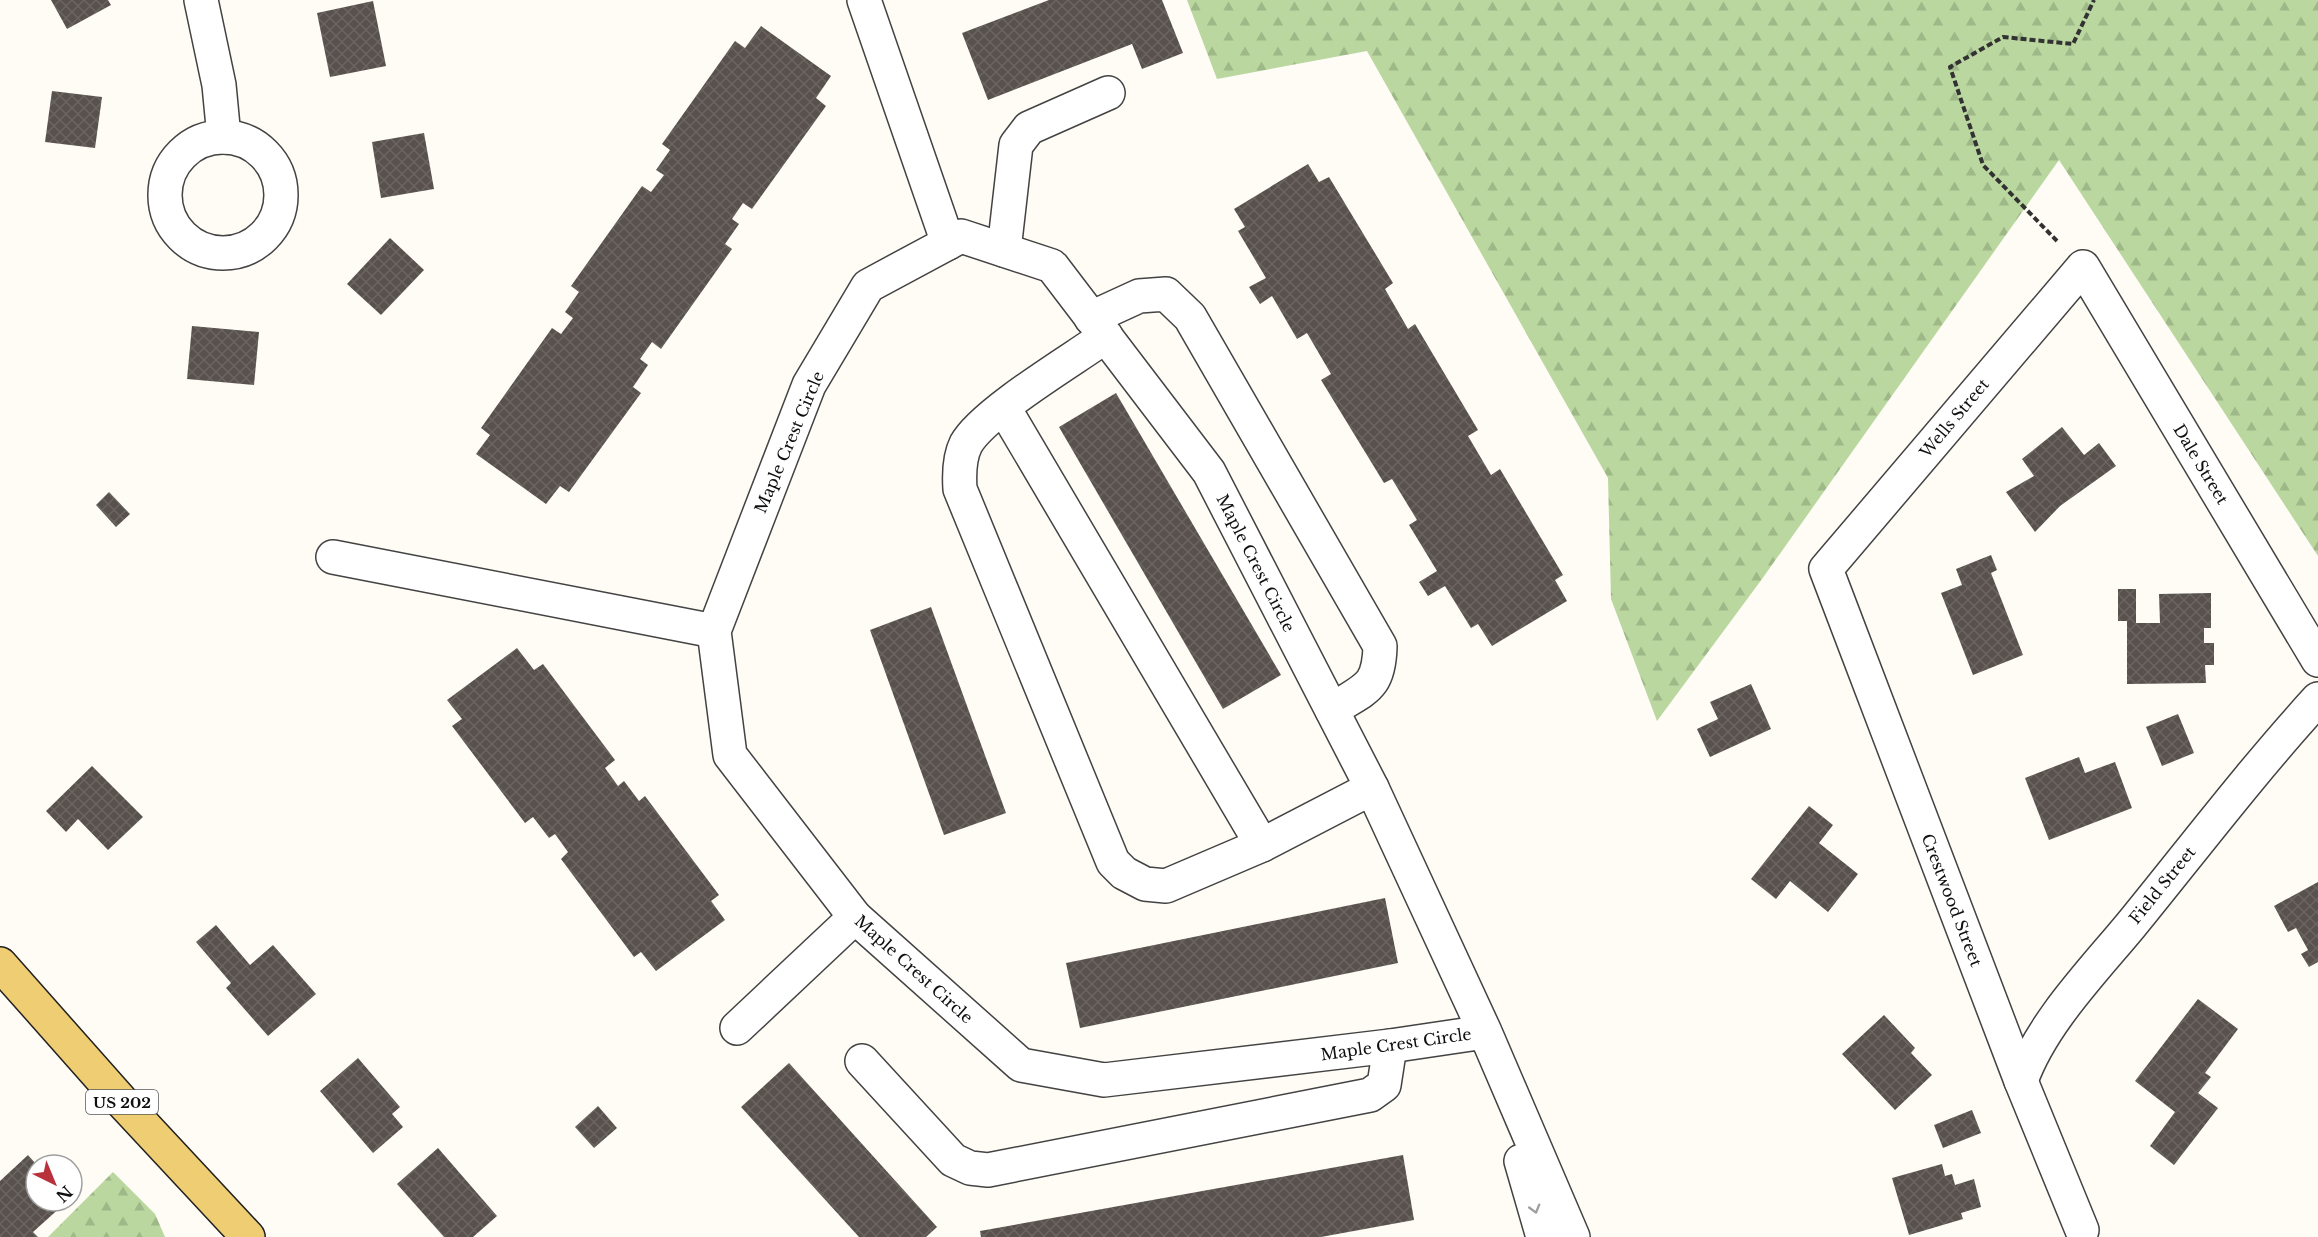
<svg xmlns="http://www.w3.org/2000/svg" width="2318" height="1237" font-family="'Libre Baskerville',serif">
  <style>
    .forest { fill: url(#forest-firs) }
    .building { fill: url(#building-cross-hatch) }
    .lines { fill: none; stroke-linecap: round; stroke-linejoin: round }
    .minor-casing { stroke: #434343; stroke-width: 36 }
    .major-casing { stroke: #212121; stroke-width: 36 }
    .path { stroke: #323232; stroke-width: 4; stroke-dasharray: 6 3; stroke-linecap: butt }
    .minor { stroke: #fff; stroke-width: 33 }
    .major { stroke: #efcd73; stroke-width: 33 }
    .oneway { stroke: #9f9f9f }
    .labels { text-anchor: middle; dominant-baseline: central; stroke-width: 6; stroke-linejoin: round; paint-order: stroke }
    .shield { fill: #fff; stroke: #585858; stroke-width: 1.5 }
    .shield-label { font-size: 15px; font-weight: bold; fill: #101010 }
    .street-label { font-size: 16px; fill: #101010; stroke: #fff }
  </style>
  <defs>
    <pattern id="forest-firs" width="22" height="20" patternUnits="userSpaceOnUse" patternTransform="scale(1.5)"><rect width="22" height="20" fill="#bad79f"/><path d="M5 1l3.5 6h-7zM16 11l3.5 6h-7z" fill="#9fb888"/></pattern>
    <pattern id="building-cross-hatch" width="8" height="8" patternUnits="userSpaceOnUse" patternTransform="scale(1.5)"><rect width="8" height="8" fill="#58514d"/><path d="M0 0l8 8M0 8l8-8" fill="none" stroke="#6b6562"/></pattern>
  </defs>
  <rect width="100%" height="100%" fill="#fefcf4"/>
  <!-- forest -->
  <g class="forest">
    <polygon points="1187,0 2318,0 2318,556 2059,160 1762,579 1657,721 1611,599 1608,478 1367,51 1217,79"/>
    <polygon points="113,1172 155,1214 165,1237 48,1237"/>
  </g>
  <!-- building -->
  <g class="building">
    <polygon points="51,0 108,0 111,5 67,29"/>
    <polygon points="1049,0 1162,0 1183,53 1142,69 1132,44 988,100 962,33"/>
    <polygon points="373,1 386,66 330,77 317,13"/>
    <polygon points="761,26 831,76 816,98 826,106 752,209 743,203 732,219 739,224 725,244 732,249 661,349 652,342 640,359 648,365 633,387 641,393 569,492 560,486 546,504 476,454 490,435 481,428 552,328 561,334 573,318 565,312 579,292 571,286 642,186 651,192 664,175 656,170 670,150 662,144 735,41 745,48"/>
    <polygon points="52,91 102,97 95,148 45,142"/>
    <polygon points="424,133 434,189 381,198 372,142"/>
    <polygon points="1308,164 1319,182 1329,177 1393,283 1385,289 1408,329 1415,324 1478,430 1468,436 1491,475 1500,469 1563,575 1555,580 1567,601 1492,646 1478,624 1471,628 1445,586 1428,596 1419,582 1437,571 1409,525 1417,520 1392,479 1384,483 1321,380 1331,374 1307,333 1297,339 1272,296 1260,304 1249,287 1266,278 1238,231 1245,227 1234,209"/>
    <polygon points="390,238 424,270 381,315 347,284"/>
    <polygon points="192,326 259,332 254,385 187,379"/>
    <polygon points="1116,393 1281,675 1223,709 1059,427"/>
    <polygon points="2062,427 2084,455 2099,443 2116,466 2060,506 2035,532 2006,492 2034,476 2022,459"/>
    <polygon points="109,492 130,514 116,527 96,505"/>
    <polygon points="1991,555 1997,570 1991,573 2023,655 1973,675 1941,593 1962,585 1956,569"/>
    <polygon points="2118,589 2136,589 2136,623 2160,623 2159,594 2211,593 2211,628 2204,628 2204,643 2214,643 2214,665 2205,665 2206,683 2127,684 2127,621 2118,621"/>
    <polygon points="931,607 1006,813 944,835 870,630"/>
    <polygon points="517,648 534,670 543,664 615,760 605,768 618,786 624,781 639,801 645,796 719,895 711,901 725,920 656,971 641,952 634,957 561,859 568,852 555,834 549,838 533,817 525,823 452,726 462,719 447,700"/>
    <polygon points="1751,684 1771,729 1710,757 1697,729 1718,719 1710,702"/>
    <polygon points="2178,714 2194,753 2162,766 2146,727"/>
    <polygon points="2079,757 2085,773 2115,762 2132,808 2049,840 2025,778"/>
    <polygon points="92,766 143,817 108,850 78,819 66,832 46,811"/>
    <polygon points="1809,806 1833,825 1819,843 1858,874 1828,912 1790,881 1776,899 1751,879"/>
    <polygon points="2318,882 2318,962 2309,967 2301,954 2308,950 2296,928 2288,932 2274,906"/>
    <polygon points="1385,898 1398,963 1080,1028 1066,963"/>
    <polygon points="216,925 250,965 273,945 316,994 268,1036 226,988 231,983 196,942"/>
    <polygon points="2198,999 2238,1029 2205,1073 2211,1077 2198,1093 2218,1108 2174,1165 2150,1146 2175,1112 2135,1081"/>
    <polygon points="1884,1015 1915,1048 1911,1053 1932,1075 1895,1110 1842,1054"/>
    <polygon points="358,1058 400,1107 392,1114 403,1127 373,1153 320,1091"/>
    <polygon points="789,1063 937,1227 926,1237 859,1237 741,1107"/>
    <polygon points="598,1106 617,1128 594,1148 575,1127"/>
    <polygon points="1972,1110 1981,1133 1943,1148 1934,1125"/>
    <polygon points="438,1148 497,1216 473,1237 444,1237 397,1184"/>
    <polygon points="28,1155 36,1164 36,1201 59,1201 63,1205 33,1232 38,1237 0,1237 0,1181"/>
    <polygon points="1403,1155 1414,1220 1321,1237 981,1237 980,1231"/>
    <polygon points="1942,1164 1945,1176 1952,1174 1955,1185 1974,1179 1981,1207 1961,1213 1963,1219 1909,1235 1892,1178"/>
  </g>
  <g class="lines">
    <defs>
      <g id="minor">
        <polyline points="201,0 219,85 224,137"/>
        <polyline points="864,0 948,243"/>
        <circle cx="223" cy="195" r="58"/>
        <polyline points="1004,250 1016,145 1029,128 1108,93"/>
        <path d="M1091 318 1139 296 1166 294 1190 317 1380 646C1379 689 1365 688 1332 710"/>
        <path d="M1106 336C1074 359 983 413 966 444 959 458 959 474 960 489L1113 862 1124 873 1145 884 1166 886 1262 845 1372 788"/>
        <polyline points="1004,408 1262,845"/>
        <polyline points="333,557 714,631"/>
        <polyline points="737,1028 855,917"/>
        <polyline points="1485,1032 1390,1046 1104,1080 1021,1065 855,917 730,755 714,631 809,385 868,286 961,236 1052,266 1209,472 1372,788 1485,1032 1573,1237"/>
        <polyline points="862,1061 953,1160 970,1168 988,1170 1370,1095 1384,1085 1390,1046"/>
        <path d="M2021 1081C2041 1024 2093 971 2131 925 2193 849 2252 771 2318 699"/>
        <polyline points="1521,1161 1543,1237"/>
        <polyline points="2082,1230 2021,1081 1826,569 2083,267 2318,660"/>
      </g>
      <polyline id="major" points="0,964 124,1104 248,1237"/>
    </defs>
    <!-- minor casing -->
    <use href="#minor" class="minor-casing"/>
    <!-- major casing -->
    <use href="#major" class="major-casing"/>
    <!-- path -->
    <polyline class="path" points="2057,241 1983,165 1950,67 2003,37 2073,44 2094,0"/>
    <!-- minor -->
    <use href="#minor" class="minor"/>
    <!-- major -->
    <use href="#major" class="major"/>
  </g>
  <!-- one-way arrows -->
  <defs><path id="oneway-chevron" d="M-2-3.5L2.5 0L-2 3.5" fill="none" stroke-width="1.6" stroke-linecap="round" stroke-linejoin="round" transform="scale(1.5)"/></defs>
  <use class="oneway" href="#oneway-chevron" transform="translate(1535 1209) rotate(74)"/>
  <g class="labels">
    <!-- shield labels -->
    <rect class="shield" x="86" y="1090" width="72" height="24" rx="4.5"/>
    <g class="shield-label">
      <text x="122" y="1102">US 202</text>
    </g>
    <!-- street labels -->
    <g class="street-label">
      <text transform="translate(1954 418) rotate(-50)">Wells Street</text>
      <text transform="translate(789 442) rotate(-67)">Maple Crest Circle</text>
      <text transform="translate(2201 464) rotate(59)">Dale Street</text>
      <text transform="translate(1256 563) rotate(63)">Maple Crest Circle</text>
      <text transform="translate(2162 885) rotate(-51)">Field Street</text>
      <text transform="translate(1952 900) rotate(69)">Crestwood Street</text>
      <text transform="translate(914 969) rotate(42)">Maple Crest Circle</text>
      <text transform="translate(1396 1044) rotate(-8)">Maple Crest Circle</text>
    </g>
  </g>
  <!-- north arrow -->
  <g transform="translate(54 1183) rotate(137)"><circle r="28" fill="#ffffff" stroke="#9f9f9f" stroke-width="1.5"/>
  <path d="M0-4.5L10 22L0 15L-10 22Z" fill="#b8313b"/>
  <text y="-9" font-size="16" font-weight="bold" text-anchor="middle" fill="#101010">N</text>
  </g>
</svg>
